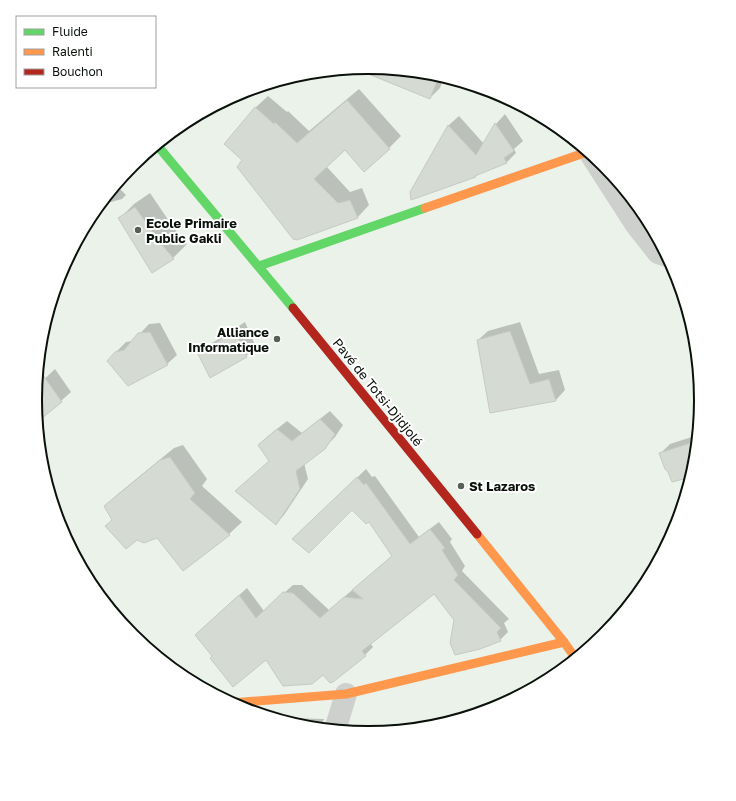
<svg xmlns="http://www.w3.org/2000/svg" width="736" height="801" font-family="'Golos Text',sans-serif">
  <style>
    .shadow { fill: #0003 }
    .building { fill: #d5dad2; stroke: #c6cac2 }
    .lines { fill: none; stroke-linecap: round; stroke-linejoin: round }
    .street { stroke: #ced0ce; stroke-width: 22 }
    .fast { stroke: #63d668; stroke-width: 9 }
    .slow { stroke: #ff974d; stroke-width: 9 }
    .jam { stroke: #b3261e; stroke-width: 9 }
    .poi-dot { fill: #585f58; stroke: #fff; stroke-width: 1.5 }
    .labels { text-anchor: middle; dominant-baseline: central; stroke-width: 4; stroke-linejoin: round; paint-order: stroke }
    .poi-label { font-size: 13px; font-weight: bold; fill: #0a100a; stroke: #fff; text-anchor: start }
    .street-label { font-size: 13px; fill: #0a100a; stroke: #fff }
    .rim { fill: none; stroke: #0a100a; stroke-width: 2 }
  </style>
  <rect width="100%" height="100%" fill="#eaf2e9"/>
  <!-- shadow -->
  <g class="shadow">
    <polygon points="401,71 433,74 444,77 440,88 430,98 396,84"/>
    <polygon points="359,89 401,136 389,148 345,149 326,166 350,192 362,188 369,205 357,218 244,160 255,108 268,96 287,112 288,111 309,131"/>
    <polygon points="505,114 523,141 514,149 516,153 507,162 478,174 475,177 411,193 449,125 459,116 484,144 496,124"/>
    <polygon points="116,185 126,195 122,199 100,205"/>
    <polygon points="150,193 173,227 187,244 173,258 152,271 120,218 134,204"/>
    <polygon points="245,322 256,347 246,356 199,354 209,345"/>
    <polygon points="520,322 539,374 559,370 565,390 556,400 491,411 478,340 488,331"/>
    <polygon points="160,323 177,355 167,364 116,352 126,342 133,341 149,324"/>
    <polygon points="55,369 71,392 61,401 37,421 35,400 36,387"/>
    <polygon points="330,411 343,425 335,437 326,446 304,463 308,479 284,515 276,524 236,491 270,461 259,445 268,436 287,421 302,433"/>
    <polygon points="698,435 695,466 691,476 673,481 661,453 670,444"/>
    <polygon points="183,445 207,479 202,486 242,522 229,534 157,536 113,520 105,506 118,494 174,448"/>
    <polygon points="366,469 372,477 375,476 419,537 439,522 452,539 450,542 465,566 462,571 509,619 504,623 508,632 500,640 455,619 434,592 370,643 373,647 365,655 267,658 213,656 204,627 247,588 264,611 293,585 302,585 329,610 393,555 370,520 352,509 294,539"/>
    <polygon points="543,675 548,680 526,692"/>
    <polygon points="286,718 324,719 320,729 303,727 279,720"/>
  </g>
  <!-- building -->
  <g class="building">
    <polygon points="368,68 433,74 439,76 430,99 366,73"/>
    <polygon points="347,100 390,149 364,172 345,150 314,179 338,203 350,200 358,218 297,240 293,239 237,167 242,160 224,144 255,107 274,124 275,122 297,143"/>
    <polygon points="495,123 514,151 504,158 507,163 475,176 476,177 411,200 410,192 448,125 476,155"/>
    <polygon points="135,207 159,241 174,259 152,273 118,218"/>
    <polygon points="235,331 247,357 210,378 198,354"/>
    <polygon points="510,331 530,384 549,379 556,401 490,413 477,340"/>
    <polygon points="150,332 168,365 128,386 107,361 115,352 124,350 138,333"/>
    <polygon points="38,368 62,402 37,422 35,400"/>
    <polygon points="320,419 335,434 325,449 296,471 300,489 276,525 235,491 269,461 258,445 277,429 292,441"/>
    <polygon points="697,441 695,466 691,477 672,482 668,472 665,469 659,453"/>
    <polygon points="170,457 195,493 190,499 230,535 183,571 157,538 144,543 137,540 126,549 105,526 112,520 104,506 160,460"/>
    <polygon points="357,477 364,485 366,483 410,544 430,529 445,548 442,550 458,575 454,580 501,628 497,632 501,641 480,649 455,655 450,643 454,620 434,594 362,651 366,656 333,682 330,683 323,675 312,684 283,686 266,660 233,687 210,658 212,656 195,635 239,595 256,618 283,592 293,593 320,618 344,597 363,599 352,590 392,556 369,522 366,524 352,510 309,553 292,539"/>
  </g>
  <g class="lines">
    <!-- street -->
    <g class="street">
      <polyline points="591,155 636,225 658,253 667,256"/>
      <polyline points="335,730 346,694"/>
    </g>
    <!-- fast -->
    <g class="fast">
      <polyline points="157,145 293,308"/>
      <polyline points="259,266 425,208"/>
    </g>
    <!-- slow -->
    <g class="slow">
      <polyline points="425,208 587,152"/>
      <polyline points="477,534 564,642 576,659"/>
      <polyline points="231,703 346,694 564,642"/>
    </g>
    <!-- jam -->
    <polyline class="jam" points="293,308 477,534"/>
  </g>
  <!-- markers -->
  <g class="poi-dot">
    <circle cx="138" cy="230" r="4"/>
    <circle cx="277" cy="339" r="4"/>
    <circle cx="461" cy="486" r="4"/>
  </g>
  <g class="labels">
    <!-- poi labels -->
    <g class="poi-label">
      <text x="146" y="223">Ecole Primaire<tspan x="146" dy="15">Public Gakli</tspan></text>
      <text x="269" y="332" text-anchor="end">Alliance<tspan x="269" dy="15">Informatique</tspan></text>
      <text x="469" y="486">St Lazaros</text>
    </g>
    <!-- street labels -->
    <g class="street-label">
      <text transform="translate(378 392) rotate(51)">Pavé de Totsi-Djidjolé</text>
    </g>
  </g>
  <!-- crop -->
  <path d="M0 0H736V801H0ZM42 400a326 326 0 1 1 652 0a326 326 0 1 1-652 0Z" fill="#fff" fill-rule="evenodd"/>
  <path class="rim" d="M42 400a326 326 0 1 1 652 0a326 326 0 1 1-652 0Z"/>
  <!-- legend -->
  <rect x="16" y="16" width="140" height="72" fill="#ffffff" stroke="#9d9f9d"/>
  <rect x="24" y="29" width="20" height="6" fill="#63d668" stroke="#9d9f9d"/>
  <text x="52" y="36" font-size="12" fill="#0a100a">Fluide</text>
  <rect x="24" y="49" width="20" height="6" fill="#ff974d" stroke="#9d9f9d"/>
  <text x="52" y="56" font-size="12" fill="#0a100a">Ralenti</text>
  <rect x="24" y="69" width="20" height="6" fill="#b3261e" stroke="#9d9f9d"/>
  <text x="52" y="76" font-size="12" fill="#0a100a">Bouchon</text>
</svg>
